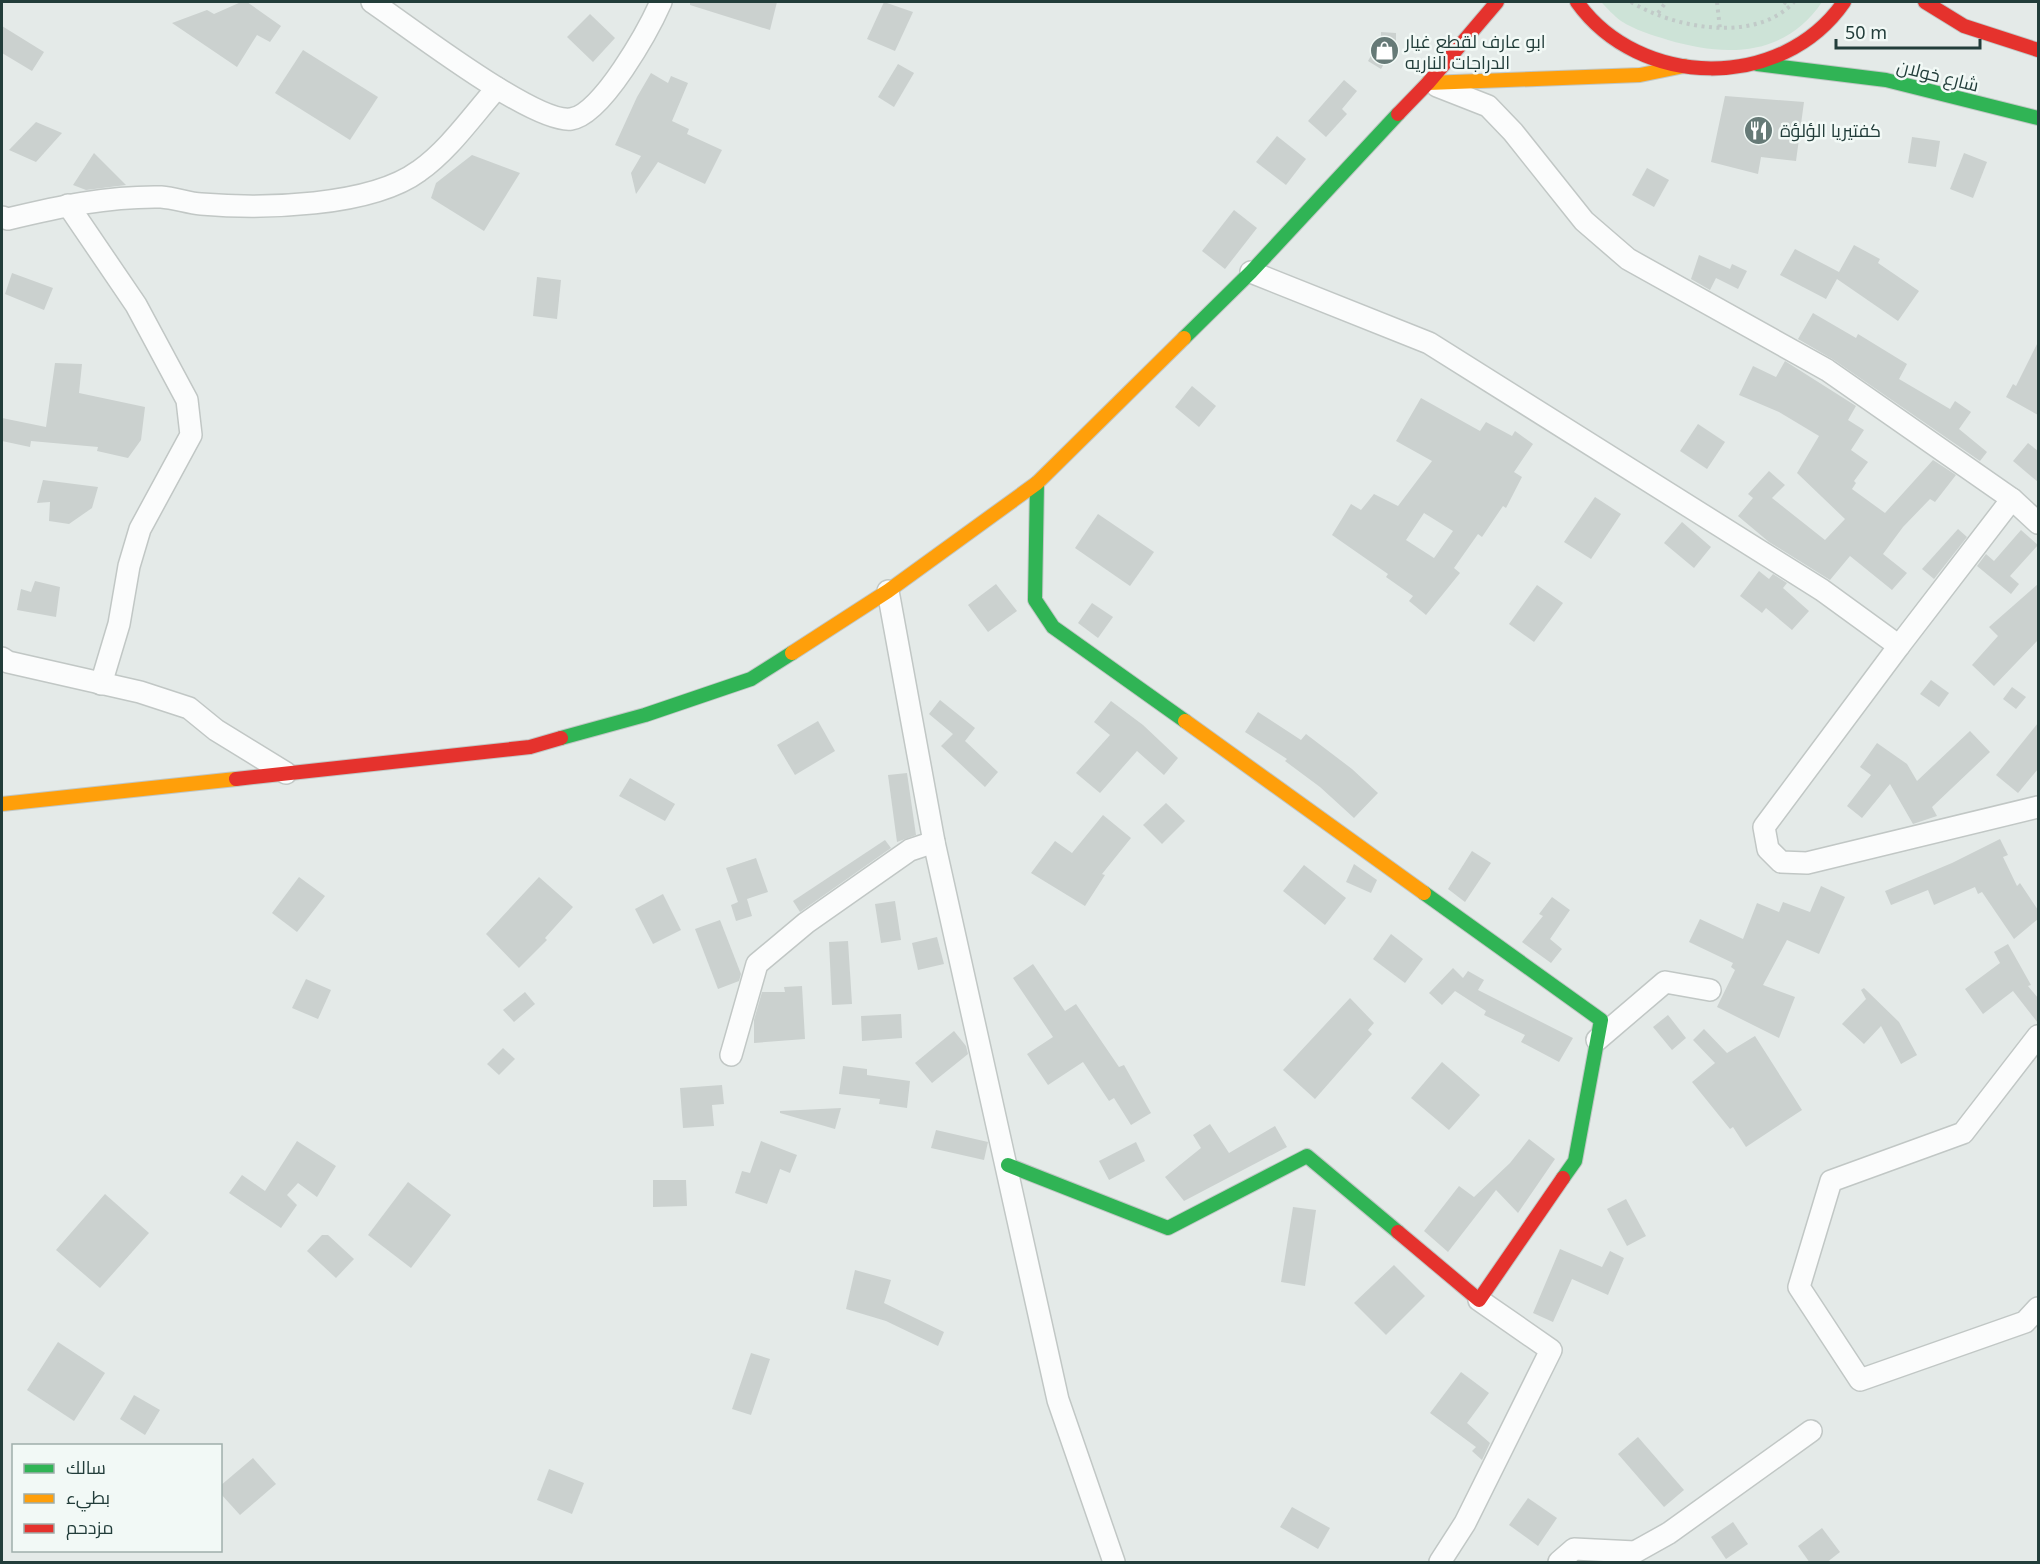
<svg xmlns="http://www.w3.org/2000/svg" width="2040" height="1564" font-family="'Noto Sans',Cairo,sans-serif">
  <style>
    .green { fill: #cde3d7 }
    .building { fill: #cbd1cf; fill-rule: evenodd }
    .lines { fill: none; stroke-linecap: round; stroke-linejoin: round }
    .street-casing { stroke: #c1c7c5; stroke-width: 24 }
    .fast-casing { stroke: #c0c7c5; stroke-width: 16 }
    .slow-casing { stroke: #c0c7c5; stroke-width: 16 }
    .jam-casing { stroke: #c0c7c5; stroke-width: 16 }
    .path { stroke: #c1cac8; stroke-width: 4; stroke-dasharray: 3 4.5; stroke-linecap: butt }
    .street { stroke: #fbfcfc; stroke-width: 21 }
    .fast { stroke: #30b455; stroke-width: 14 }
    .slow { stroke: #ff9f0a; stroke-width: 14 }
    .jam { stroke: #e5322d; stroke-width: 14 }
    .labels { text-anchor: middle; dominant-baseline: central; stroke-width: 5; stroke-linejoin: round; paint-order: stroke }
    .poi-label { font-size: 18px; fill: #223d3a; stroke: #f2f9f6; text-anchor: start }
    .street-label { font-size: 18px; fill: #223d3a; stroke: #f2f9f6 }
  </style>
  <rect width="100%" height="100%" fill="#e4eae8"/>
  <!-- green -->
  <path class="green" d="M1601 2H1822C1785 57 1726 57 1668 40 1652 35 1635 30 1621 21 1614 16 1607 8 1601 2Z"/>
  <!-- building -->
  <g class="building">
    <polygon points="241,2 247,2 281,26 270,42 257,35 237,67 172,23 207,10 214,14"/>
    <polygon points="690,2 777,2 770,30 690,5"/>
    <polygon points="884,2 913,12 895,51 867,39"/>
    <polygon points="590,14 615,38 593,62 567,37"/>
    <polygon points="2,26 44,52 32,71 2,53"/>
    <polygon points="1381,32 1396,33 1396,43 1381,69 1368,61 1381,38"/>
    <polygon points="303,50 378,97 350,140 275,93"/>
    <polygon points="898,64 914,73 894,107 878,97"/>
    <polygon points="651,73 668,83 671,76 688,83 672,121 689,129 687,134 722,150 705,184 658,162 636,194 631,173 641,156 615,145 637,97"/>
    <polygon points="1344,80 1357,91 1342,109 1347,114 1326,137 1308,121"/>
    <polygon points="1725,96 1804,102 1796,161 1761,157 1758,174 1711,162"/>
    <polygon points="36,122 62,133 36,162 9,150"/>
    <polygon points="1277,136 1306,159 1286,185 1256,162"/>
    <polygon points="1912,137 1940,141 1936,167 1908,163"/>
    <polygon points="94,153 126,185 86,190 73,185"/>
    <polygon points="1964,153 1987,162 1973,198 1950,189"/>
    <polygon points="472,155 520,173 484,231 431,198 436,183"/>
    <polygon points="1647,168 1669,180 1654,207 1632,195"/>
    <polygon points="1234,210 1257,228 1225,269 1202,251"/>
    <polygon points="1854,245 1880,259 1878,263 1919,291 1898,321 1837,279 1826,299 1780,275 1795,249 1839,272"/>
    <polygon points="1699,255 1730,269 1732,264 1747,271 1738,289 1716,278 1710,290 1691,279"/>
    <polygon points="12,273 53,288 44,310 5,294"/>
    <polygon points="537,277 561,280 557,319 533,316"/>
    <polygon points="1813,313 1856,338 1858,334 1907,364 1899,379 1950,409 1955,401 1971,412 1959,429 1987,452 1980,461 1834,360 1798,339"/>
    <polygon points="2038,342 2038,415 2006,397 2013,384 2016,386"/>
    <polygon points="1785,361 1856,406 1848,420 1864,430 1851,450 1868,462 1854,481 1856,483 1852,489 1885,513 1933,460 1956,475 1935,502 1930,499 1903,527 1883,554 1907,573 1892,590 1850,556 1830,580 1769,542 1738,516 1753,498 1748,494 1769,471 1785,485 1772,498 1825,540 1845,519 1797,473 1819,436 1779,412 1739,395 1753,366 1776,377"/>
    <polygon points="55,363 82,364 79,393 145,407 141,440 128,458 97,451 98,447 31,441 30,447 2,441 2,418 46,427"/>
    <polygon points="1192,386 1216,406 1199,427 1175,407"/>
    <path d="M1421 398 1480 431 1486 422 1512 436 1515 431 1533 444 1514 472 1522 477 1506 508 1503 506 1482 537 1478 534 1454 568 1460 573 1426 615 1409 601 1413 596 1386 577 1388 574 1332 535 1351 504 1361 510 1374 494 1398 506 1432 461 1396 441ZM1424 513 1453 531 1434 558 1406 540Z"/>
    <polygon points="1698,424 1725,442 1707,469 1680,451"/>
    <polygon points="2028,443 2038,451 2038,482 2013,461"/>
    <polygon points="43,480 98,487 92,508 69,524 49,521 50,502 37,503"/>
    <polygon points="1595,497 1621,514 1591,559 1564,542"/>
    <polygon points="1098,514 1154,552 1130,586 1075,548"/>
    <polygon points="1682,522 1711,547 1694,568 1664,543"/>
    <polygon points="1958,529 1967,537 1934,579 1922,569"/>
    <polygon points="2021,530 2038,545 2010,576 2019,584 2011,594 1977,566 1986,554 1994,561"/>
    <polygon points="1759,571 1769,579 1773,574 1787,583 1783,588 1809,611 1792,630 1766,608 1762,613 1740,596"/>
    <polygon points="35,581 60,587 56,617 17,610 21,589 31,592"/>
    <polygon points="996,584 1017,611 988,632 968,605"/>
    <polygon points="2038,584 2038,640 1994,686 1972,665 1998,636 1989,627"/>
    <polygon points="1537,585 1563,603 1534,642 1509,624"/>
    <polygon points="1092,603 1113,617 1098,638 1078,623"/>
    <polygon points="1931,680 1949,693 1939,707 1920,694"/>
    <polygon points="2012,687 2026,697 2016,709 2003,699"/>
    <polygon points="940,700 975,728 965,741 998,772 985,787 941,746 953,734 929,714"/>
    <polygon points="1111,701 1143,725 1178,758 1164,775 1137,751 1100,793 1076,773 1110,735 1094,722"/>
    <polygon points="1258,712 1301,740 1306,734 1352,769 1378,793 1354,818 1320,787 1285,761 1287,759 1245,732"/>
    <polygon points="818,721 835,751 795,775 777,745"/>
    <polygon points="2038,723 2038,769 2018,793 1996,775"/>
    <polygon points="1970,731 1990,752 1932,807 1937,816 1913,824 1890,784 1862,818 1847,806 1871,775 1860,767 1877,743 1907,764 1917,781"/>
    <polygon points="907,773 916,835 897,842 888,775"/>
    <polygon points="630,778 675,804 665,821 619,796"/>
    <polygon points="1166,803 1185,821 1162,844 1143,825"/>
    <polygon points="1103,815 1131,838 1102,874 1105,875 1085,906 1031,873 1055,841 1072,853"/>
    <polygon points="2000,839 2008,855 2003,857 2017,886 2020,883 2038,910 2038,919 2014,939 1982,892 1978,894 1975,887 1934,905 1928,890 1891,905 1885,891 1952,863"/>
    <polygon points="885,840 891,848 800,912 793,901"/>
    <polygon points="1472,851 1491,863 1465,902 1448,889"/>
    <polygon points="756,858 768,892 747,899 752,916 736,921 731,905 738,902 726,868"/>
    <polygon points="1354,864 1377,880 1371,893 1346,882"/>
    <polygon points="1304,865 1346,898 1325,925 1283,891"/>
    <polygon points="299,877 325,896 297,932 272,913"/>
    <polygon points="539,877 573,907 545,938 547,940 519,968 486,934"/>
    <polygon points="1821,886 1845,897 1819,954 1787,940 1763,985 1795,997 1779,1038 1717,1007 1735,970 1731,967 1733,963 1689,942 1700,919 1743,939 1757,903 1779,912 1783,902 1810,912"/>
    <polygon points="663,894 681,930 653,944 635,909"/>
    <polygon points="1552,897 1570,910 1550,939 1562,949 1551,963 1522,942 1543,916 1539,914"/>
    <polygon points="895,901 901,940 881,943 875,904"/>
    <polygon points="720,920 741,974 739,981 718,989 695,929"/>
    <polygon points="1391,934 1423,959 1405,983 1373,959"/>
    <polygon points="937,937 944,964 918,970 912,943"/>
    <polygon points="848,941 852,1004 832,1005 829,942"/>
    <polygon points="2008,944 2031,985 2028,986 2038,998 2038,1023 2013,991 1983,1014 1965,989 2000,963 1994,952"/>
    <polygon points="1033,964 1065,1011 1076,1004 1119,1067 1124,1065 1151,1113 1131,1125 1114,1098 1109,1101 1083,1062 1048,1085 1027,1054 1053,1037 1013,978"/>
    <polygon points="1453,968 1463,978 1468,971 1484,980 1478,990 1573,1038 1559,1062 1521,1042 1525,1035 1484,1015 1486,1011 1455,991 1442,1005 1429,993"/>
    <polygon points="306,979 331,990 318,1019 292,1008"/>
    <polygon points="802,986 805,1039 754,1043 754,1020 762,992 785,992 784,987"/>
    <polygon points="1864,988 1899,1022 1917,1055 1901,1064 1881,1026 1864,1044 1842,1024 1866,999 1861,990"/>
    <polygon points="525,992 535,1004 514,1022 503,1010"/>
    <polygon points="1350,998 1374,1023 1368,1030 1372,1034 1315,1099 1283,1070"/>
    <polygon points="901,1014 902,1038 862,1041 861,1016"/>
    <polygon points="1668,1015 1686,1038 1672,1050 1653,1027"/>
    <polygon points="1704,1029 1727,1053 1755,1036 1802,1110 1746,1147 1733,1127 1730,1129 1692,1082 1715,1063 1693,1040"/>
    <polygon points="954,1031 966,1046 968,1054 932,1083 915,1063"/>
    <polygon points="503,1048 515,1059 499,1075 487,1064"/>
    <polygon points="1442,1062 1480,1095 1449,1130 1411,1098"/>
    <polygon points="843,1066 867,1069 867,1075 910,1081 907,1108 879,1104 880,1099 839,1094"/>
    <polygon points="722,1085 724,1104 712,1105 714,1126 683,1128 680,1088"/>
    <polygon points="841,1108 835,1129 780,1113 780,1111"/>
    <polygon points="1210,1124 1229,1153 1275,1126 1287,1147 1184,1201 1165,1177 1201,1148 1193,1135"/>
    <polygon points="936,1130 988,1142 984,1160 931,1148"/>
    <polygon points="1529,1139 1555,1159 1518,1213 1496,1190 1448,1252 1424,1231 1459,1186 1474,1197 1510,1163"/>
    <polygon points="297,1141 336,1166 317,1197 298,1183 287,1195 297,1205 281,1228 229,1193 242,1175 265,1191"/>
    <polygon points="761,1141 797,1155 790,1173 780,1169 767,1204 735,1193 742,1171 750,1173"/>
    <polygon points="1136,1142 1145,1161 1109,1180 1099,1161"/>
    <polygon points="653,1180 686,1180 687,1206 653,1207"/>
    <polygon points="408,1182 451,1215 411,1268 368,1235"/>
    <polygon points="105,1194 149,1233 100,1288 56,1250"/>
    <polygon points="1626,1199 1646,1236 1627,1246 1607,1209"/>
    <polygon points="1293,1207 1316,1210 1305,1286 1281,1282"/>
    <polygon points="322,1235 328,1235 354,1259 336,1278 307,1251"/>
    <polygon points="1560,1249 1602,1267 1610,1251 1624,1258 1608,1295 1572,1279 1553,1322 1533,1313"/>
    <polygon points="1394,1265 1425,1296 1386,1335 1354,1303"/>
    <polygon points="855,1270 891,1280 884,1303 944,1332 938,1346 886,1321 846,1309"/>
    <polygon points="58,1342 105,1373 74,1421 27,1390"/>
    <polygon points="751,1353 770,1359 751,1415 732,1409"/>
    <polygon points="1461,1372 1489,1393 1467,1423 1490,1443 1482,1460 1472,1451 1476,1447 1430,1413"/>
    <polygon points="134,1395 160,1410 145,1435 120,1419"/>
    <polygon points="1638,1437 1684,1490 1664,1507 1618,1454"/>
    <polygon points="253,1458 276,1484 240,1515 220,1493 220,1486"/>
    <polygon points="549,1469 584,1483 572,1514 537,1500"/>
    <polygon points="1528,1498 1557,1518 1538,1546 1509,1525"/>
    <polygon points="1292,1507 1330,1528 1318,1549 1280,1527"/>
    <polygon points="1733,1522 1748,1544 1726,1559 1711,1537"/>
    <polygon points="1822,1528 1840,1552 1826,1563 1810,1563 1798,1546"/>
  </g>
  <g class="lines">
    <defs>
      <g id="street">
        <path d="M372 2C408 26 534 124 571 119 602 115 649 29 661 2"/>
        <polyline points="1437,86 1488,106 1513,132 1584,221 1628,259 1827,370 2012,499 2038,523"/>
        <polyline points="68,205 136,305 187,400 191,435 140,529 129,566 119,624 101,684"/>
        <path d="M2 217 8 219C58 207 108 196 161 197 175 198 188 203 201 204 262 209 370 207 419 171 449 150 473 115 497 88"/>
        <polyline points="1251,272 1429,343 1822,590 1899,646 2012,499"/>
        <polyline points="888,591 934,842 1058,1400 1114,1562"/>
        <polyline points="1899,646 1764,827 1768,849 1781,862 1807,863 2038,807"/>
        <polyline points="2,658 8,662 140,692 189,708 216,730 286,773"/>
        <polyline points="2038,1036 1963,1133 1831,1181 1799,1287 1860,1380 2025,1322 2038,1308"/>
        <polyline points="1597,1040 1665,982 1710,990"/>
        <polyline points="731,1055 757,964 806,923 910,850 934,842"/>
        <polyline points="1440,1562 1465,1523 1551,1350 1479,1300"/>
        <polyline points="1559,1562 1574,1549 1635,1552 1669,1533 1811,1431"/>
      </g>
      <g id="fast">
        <polyline points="1757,64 1886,80 2038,118"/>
        <polyline points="1184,338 1251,272 1398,114"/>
        <polyline points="1037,483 1035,600 1053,627 1185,721"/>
        <polyline points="561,738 645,715 751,679 792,653"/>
        <polyline points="1424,893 1601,1020 1575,1161 1563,1178"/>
        <polyline points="1008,1165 1168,1228 1307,1156 1398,1232"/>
      </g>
      <g id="slow">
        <polyline points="1428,83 1640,75 1684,66"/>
        <polyline points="792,653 888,591 1037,483 1184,338"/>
        <polyline points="1185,721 1424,893"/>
        <polyline points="2,804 236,779"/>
      </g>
      <g id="jam">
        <path d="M1577 2C1639 89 1782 92 1844 2"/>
        <polyline points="1925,2 1964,26 2038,50"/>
        <polyline points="1398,114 1428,83 1497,2"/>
        <polyline points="236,779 530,747 561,738"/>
        <polyline points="1398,1232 1479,1300 1563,1178"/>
      </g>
    </defs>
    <!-- street casing -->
    <use href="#street" class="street-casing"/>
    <!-- fast casing -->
    <use href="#fast" class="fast-casing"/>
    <!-- slow casing -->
    <use href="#slow" class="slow-casing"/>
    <!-- jam casing -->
    <use href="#jam" class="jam-casing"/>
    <!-- path -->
    <g class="path">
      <path d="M1631 2C1674 28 1755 44 1794 2"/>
      <polyline points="1717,2 1720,29"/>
      <polyline points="1784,2 1790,6"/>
      <polyline points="1658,13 1666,2"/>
    </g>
    <!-- street -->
    <use href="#street" class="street"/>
    <!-- fast -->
    <use href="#fast" class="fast"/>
    <!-- slow -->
    <use href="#slow" class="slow"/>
    <!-- jam -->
    <use href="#jam" class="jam"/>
  </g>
  <!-- icons -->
  <defs>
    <symbol id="shop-disc" viewBox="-11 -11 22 22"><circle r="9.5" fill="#667a77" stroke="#f2f9f6"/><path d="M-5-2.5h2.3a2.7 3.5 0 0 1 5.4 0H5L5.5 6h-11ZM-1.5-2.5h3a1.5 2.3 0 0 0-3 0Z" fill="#fff"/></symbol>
    <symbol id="restaurant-disc" viewBox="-11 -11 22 22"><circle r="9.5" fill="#667a77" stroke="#f2f9f6"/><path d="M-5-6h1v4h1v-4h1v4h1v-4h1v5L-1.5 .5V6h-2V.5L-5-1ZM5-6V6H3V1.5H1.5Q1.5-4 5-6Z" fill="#fff"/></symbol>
  </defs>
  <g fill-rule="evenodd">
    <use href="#shop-disc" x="1368" y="34" width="33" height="33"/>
    <use href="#restaurant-disc" x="1742" y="114" width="33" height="33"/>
  </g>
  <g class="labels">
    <!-- poi labels -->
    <g class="poi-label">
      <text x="1405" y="41">ابو عارف لقطع غيار<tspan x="1405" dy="21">الدراجات الناريه</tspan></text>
      <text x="1780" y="130">كفتيريا الؤلؤة</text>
    </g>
    <!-- street labels -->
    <g class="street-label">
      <text transform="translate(1938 75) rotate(14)">شارع خولان</text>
    </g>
  </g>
  <!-- border -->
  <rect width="2040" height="1564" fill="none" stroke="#223d3a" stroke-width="6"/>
  <!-- legend -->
  <rect x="12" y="1444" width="210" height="108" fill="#f2f9f6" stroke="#9faeab" stroke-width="1.5"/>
  <rect x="24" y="1464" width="30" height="9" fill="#30b455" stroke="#9faeab" stroke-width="1.5"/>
  <text x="66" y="1474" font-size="18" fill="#223d3a">سالك</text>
  <rect x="24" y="1494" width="30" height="9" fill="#ff9f0a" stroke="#9faeab" stroke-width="1.5"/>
  <text x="66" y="1504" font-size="18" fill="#223d3a">بطيء</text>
  <rect x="24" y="1524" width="30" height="9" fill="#e5322d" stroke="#9faeab" stroke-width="1.5"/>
  <text x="66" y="1534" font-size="18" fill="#223d3a">مزدحم</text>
  <!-- scale -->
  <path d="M1836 39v9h144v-9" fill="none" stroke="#223d3a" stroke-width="3"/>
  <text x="1845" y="39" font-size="18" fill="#223d3a" stroke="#f2f9f6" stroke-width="4.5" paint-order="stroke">50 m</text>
</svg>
